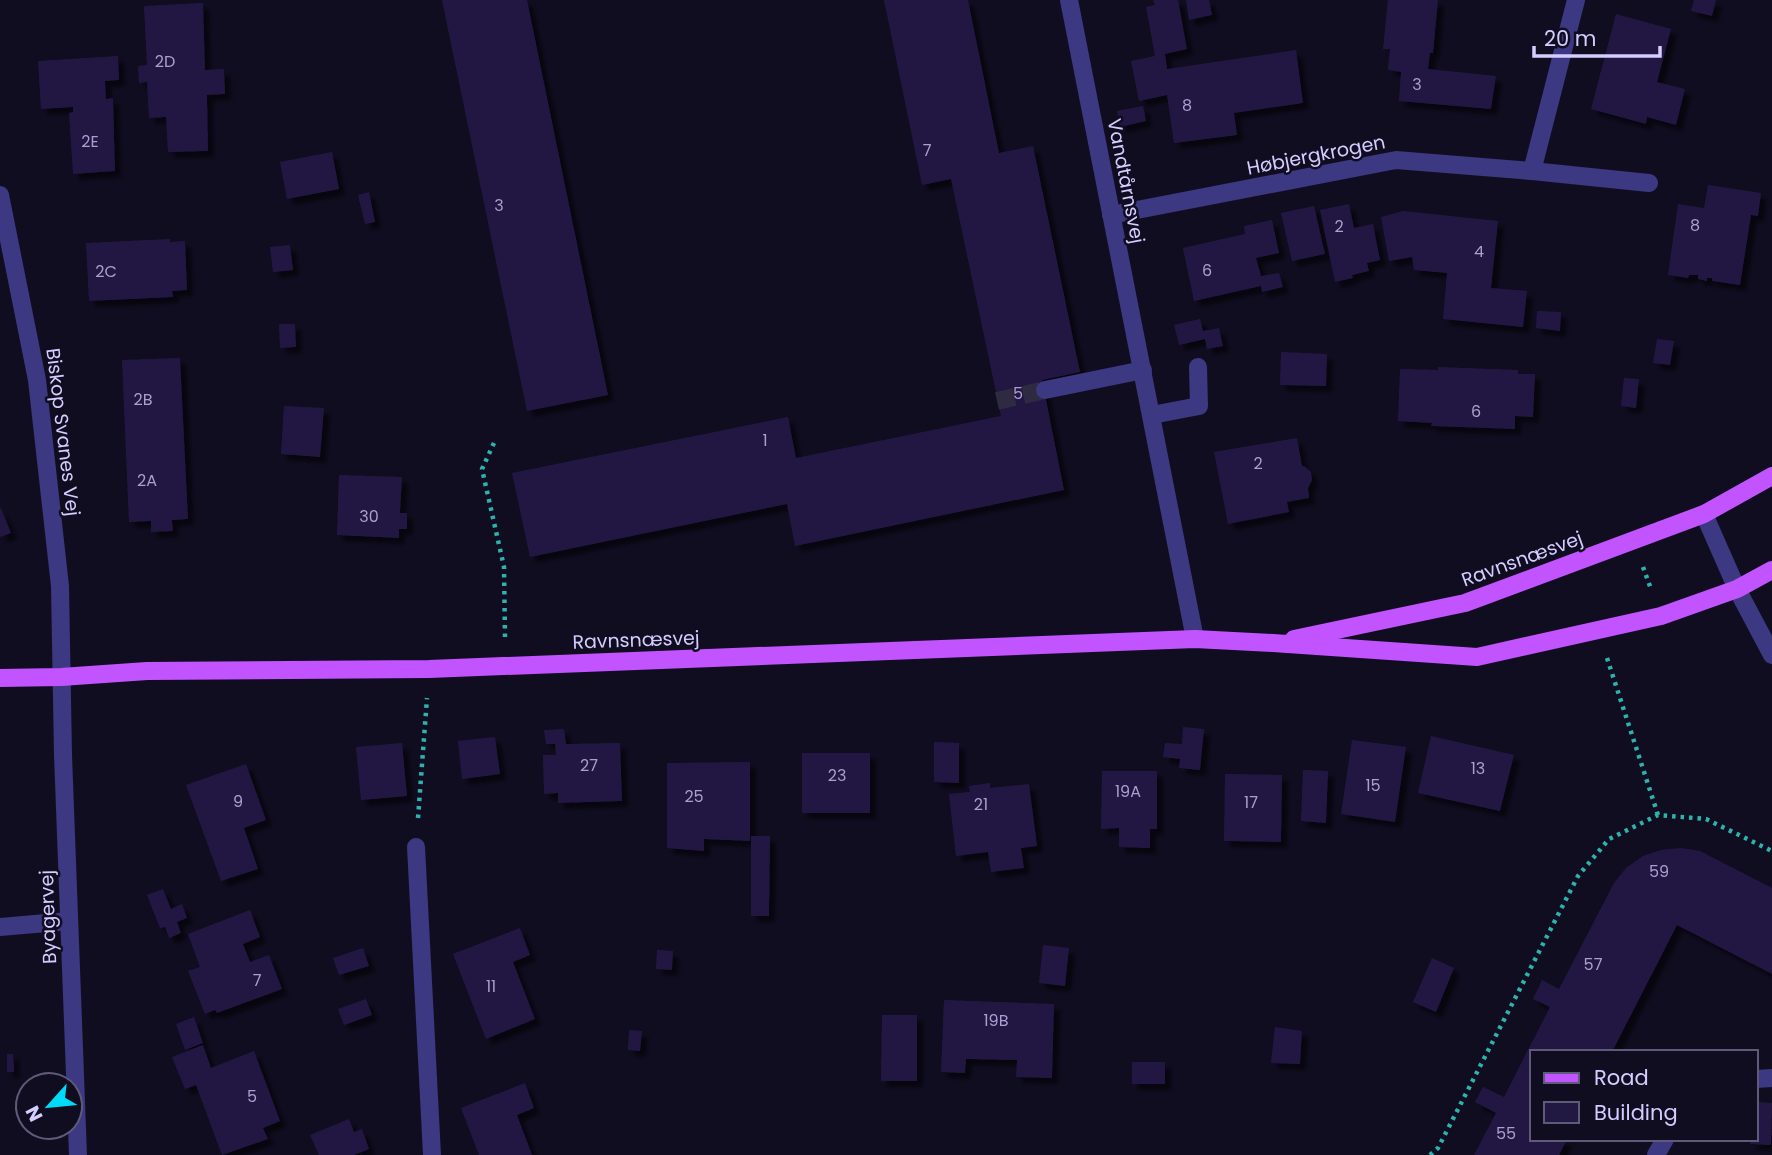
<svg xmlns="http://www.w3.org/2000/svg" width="1772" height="1155" font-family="Poppins,sans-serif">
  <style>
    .building { fill: #221942; filter: url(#shadow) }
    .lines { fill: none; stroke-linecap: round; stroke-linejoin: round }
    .minor-tunnel { stroke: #2e2a42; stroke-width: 18; stroke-dasharray: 18 9; stroke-linecap: butt }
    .path { stroke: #2db3ae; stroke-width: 4.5; stroke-dasharray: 3.5 5; stroke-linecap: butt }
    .minor { stroke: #3c3881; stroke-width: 18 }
    .major { stroke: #c254ff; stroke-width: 18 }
    .labels { text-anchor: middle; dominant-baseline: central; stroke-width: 5; stroke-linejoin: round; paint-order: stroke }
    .number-label { font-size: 16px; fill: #a8a0d0 }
    .street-label { font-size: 19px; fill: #d4cdff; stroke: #110d21 }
  </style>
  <defs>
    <filter id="shadow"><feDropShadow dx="6" dy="6" stdDeviation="2" flood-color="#0009"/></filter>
  </defs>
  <rect width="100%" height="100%" fill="#110d21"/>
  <!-- building -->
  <g class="building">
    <polygon points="442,0 527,0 608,395 527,411"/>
    <polygon points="884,0 968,0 999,153 1033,146 1080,372 1042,380 1064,490 795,546 787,504 530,557 512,473 788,417 796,458 1001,416 951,179 922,185"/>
    <polygon points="1153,0 1178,0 1187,49 1165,54 1167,69 1296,50 1303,103 1234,113 1237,135 1174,143 1167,95 1139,101 1131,61 1155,56 1146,7 1155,5"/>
    <polygon points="1186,0 1209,0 1212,15 1189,20"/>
    <polygon points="1388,0 1438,0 1433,53 1430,53 1428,69 1496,76 1491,109 1399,101 1401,72 1388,70 1390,49 1383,49"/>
    <polygon points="1694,0 1716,0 1712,16 1691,11"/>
    <polygon points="203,3 205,70 224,69 225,94 207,95 208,151 168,152 166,117 149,118 147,82 139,83 138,66 147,65 144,6"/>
    <polygon points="1616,14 1671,29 1657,82 1685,89 1676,125 1647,117 1646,124 1591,109"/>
    <polygon points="118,56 119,80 105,81 106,99 113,98 115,171 73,174 69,113 73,112 73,107 41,109 38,61"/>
    <polygon points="1143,106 1146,121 1120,127 1117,111"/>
    <polygon points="332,152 339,189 287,199 280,162"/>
    <polygon points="1708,185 1761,193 1758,216 1751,215 1740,285 1712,281 1712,278 1707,278 1707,281 1698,279 1698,275 1689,275 1688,278 1668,275 1678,204 1704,208"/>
    <polygon points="369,192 375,222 365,224 358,195"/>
    <polygon points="1349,204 1354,228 1373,224 1380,260 1367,263 1369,271 1352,275 1353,278 1335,282 1320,210"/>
    <polygon points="1314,206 1325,254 1292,261 1281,213"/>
    <polygon points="1403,211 1498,221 1491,288 1527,291 1523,327 1443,319 1447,273 1414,270 1412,257 1389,261 1381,217"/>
    <polygon points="1272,220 1279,253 1256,258 1261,276 1279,273 1283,287 1262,292 1261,286 1194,301 1183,248 1245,234 1244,226"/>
    <polygon points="170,239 170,242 185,241 187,290 172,291 173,297 89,301 86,243"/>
    <polygon points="290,245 293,270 273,272 270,247"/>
    <polygon points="1537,311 1561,312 1560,331 1536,328"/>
    <polygon points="1200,319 1203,331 1219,328 1223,346 1207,349 1205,339 1179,345 1174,325"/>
    <polygon points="279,324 295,324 296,347 280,348"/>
    <polygon points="1657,339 1674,341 1670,365 1653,363"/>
    <polygon points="1281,352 1327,354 1326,386 1280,385"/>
    <polygon points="180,358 188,519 172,520 173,531 151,532 151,521 129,522 122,360"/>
    <polygon points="1438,367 1518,370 1518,374 1535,374 1533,417 1515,416 1515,429 1431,426 1432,423 1398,421 1400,369 1438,370"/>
    <polygon points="1624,378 1639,379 1636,408 1621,406"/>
    <polygon points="284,406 324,408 320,457 281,454"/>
    <polygon points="1297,438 1302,466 1304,466 1311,472 1312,480 1308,488 1309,498 1287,502 1289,512 1228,524 1214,452"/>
    <polygon points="339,475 402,477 400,513 407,513 407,529 399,529 399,538 337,535"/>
    <polygon points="0,506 11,533 0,537"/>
    <polygon points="1183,727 1204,729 1200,770 1179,768 1180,759 1163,757 1165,743 1182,744"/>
    <polygon points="564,729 566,744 620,743 622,801 558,803 558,793 544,794 543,755 556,755 555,744 546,744 544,730"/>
    <polygon points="1431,736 1514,755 1500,811 1418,793"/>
    <polygon points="495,737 500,774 462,779 458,741"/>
    <polygon points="1352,740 1406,747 1395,822 1341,814"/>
    <polygon points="934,742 959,743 959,783 934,782"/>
    <polygon points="402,743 407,796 361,800 356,747"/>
    <rect x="802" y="753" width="68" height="60"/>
    <polygon points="750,762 750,841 704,839 704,851 667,848 667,763"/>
    <polygon points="246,764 266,820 244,828 258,869 221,881 186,785"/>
    <polygon points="1303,770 1328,771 1326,823 1301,821"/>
    <polygon points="1102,771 1157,771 1157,829 1150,829 1150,848 1119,847 1119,828 1101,829"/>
    <polygon points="1225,774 1282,775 1281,842 1224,841"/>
    <polygon points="990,783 990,788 1029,784 1037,846 1021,848 1024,868 991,872 988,852 956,856 949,794 970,792 969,786"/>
    <polygon points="751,836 770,836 769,916 751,916"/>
    <polygon points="1681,848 1700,851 1772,888 1772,974 1677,925 1612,1052 1532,1052 1532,1139 1567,1139 1559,1155 1474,1155 1496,1113 1475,1102 1483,1087 1504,1097 1550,1007 1533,999 1542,980 1559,989 1614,883 1626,868 1643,856 1661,850"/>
    <polygon points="163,889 171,909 182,904 187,918 177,922 181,933 169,938 165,927 160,928 147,895"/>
    <polygon points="250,910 260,937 243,944 250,962 269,955 282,989 217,1013 215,1010 205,1014 188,971 200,967 188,934"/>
    <polygon points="520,928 530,955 513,962 535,1019 486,1039 453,954"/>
    <polygon points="1043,945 1069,948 1065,986 1039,983"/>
    <polygon points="363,948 369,966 339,975 333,958"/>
    <polygon points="657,950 673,951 672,970 656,969"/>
    <polygon points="1432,958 1454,968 1436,1012 1413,1002"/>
    <polygon points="366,999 372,1015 344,1025 338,1009"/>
    <polygon points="944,1000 1054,1004 1052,1078 1016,1077 1017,1060 966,1059 965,1073 941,1072"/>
    <polygon points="882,1015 917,1015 917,1081 881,1081"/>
    <polygon points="194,1017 203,1043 185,1050 176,1024"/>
    <polygon points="1275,1027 1302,1031 1300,1064 1271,1063"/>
    <polygon points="629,1030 642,1031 640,1051 628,1050"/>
    <polygon points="203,1045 211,1068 254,1051 280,1121 263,1128 268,1139 222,1155 196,1085 185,1089 172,1057"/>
    <polygon points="7,1054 13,1054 14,1072 7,1072"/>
    <rect x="1132" y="1062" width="33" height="22"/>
    <polygon points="525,1083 534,1108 517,1115 532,1155 479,1155 461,1108"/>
    <polygon points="1756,1102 1772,1103 1771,1145 1750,1144 1750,1139 1756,1139"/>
    <polygon points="349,1119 354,1132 362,1129 369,1149 354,1155 319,1155 310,1135"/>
  </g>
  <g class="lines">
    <!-- minor-tunnel -->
    <polyline class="minor-tunnel" points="997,401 1045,390"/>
    <!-- path -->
    <g class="path">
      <polyline points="494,443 482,469 504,567 505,637"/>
      <polyline points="1643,567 1651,589"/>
      <polyline points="1607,658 1658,815"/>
      <polyline points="418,818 427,698"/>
      <polyline points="1430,1155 1438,1148 1578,876 1609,839 1658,815 1706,819 1772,851"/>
    </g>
    <!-- minor -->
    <g class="minor">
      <polyline points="1069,0 1195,639"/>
      <polyline points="1532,171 1576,0"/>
      <polyline points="0,195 37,380 60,586 63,755 78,1155"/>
      <polyline points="1111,215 1396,160 1532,171 1649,183"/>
      <polyline points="1045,390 1143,370"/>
      <polyline points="1152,415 1199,406 1198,367"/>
      <polyline points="1704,514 1737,589 1772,655"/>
      <polyline points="416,847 432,1155"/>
      <polyline points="0,927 69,921"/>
      <polyline points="1756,1079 1772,1078"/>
      <polyline points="1656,1155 1665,1139"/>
    </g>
    <!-- major -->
    <g class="major">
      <polyline points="1294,639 1465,603 1704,514 1772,476"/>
      <polyline points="0,678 61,677 147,671 429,669 1195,639 1273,643 1477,657 1661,616 1737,589 1772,570"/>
    </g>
  </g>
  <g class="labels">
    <!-- number labels -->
    <g class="number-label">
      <text x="165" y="61">2D</text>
      <text x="1417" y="84">3</text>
      <text x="1187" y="105">8</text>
      <text x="90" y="141">2E</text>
      <text x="927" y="150">7</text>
      <text x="499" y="205">3</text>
      <text x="1695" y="225">8</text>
      <text x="1339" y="226">2</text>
      <text x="1479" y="251">4</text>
      <text x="1207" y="270">6</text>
      <text x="106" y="271">2C</text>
      <text x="1018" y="393">5</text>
      <text x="143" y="399">2B</text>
      <text x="1476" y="411">6</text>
      <text x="765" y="440">1</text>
      <text x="1258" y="463">2</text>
      <text x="147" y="480">2A</text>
      <text x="369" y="516">30</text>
      <text x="589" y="765">27</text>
      <text x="1478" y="768">13</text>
      <text x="837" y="775">23</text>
      <text x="1373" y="785">15</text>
      <text x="1128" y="791">19A</text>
      <text x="694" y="796">25</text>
      <text x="238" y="801">9</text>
      <text x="1251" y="802">17</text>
      <text x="981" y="804">21</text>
      <text x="1659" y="871">59</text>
      <text x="1593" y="964">57</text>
      <text x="257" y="980">7</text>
      <text x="491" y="986">11</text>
      <text x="996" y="1020">19B</text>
      <text x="252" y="1096">5</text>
      <text x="1506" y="1133">55</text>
    </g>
    <!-- street labels -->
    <g class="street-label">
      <text transform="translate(1316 155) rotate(-11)">Høbjergkrogen</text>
      <text transform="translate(1126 181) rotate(79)">Vandtårnsvej</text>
      <text transform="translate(63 432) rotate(83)">Biskop Svanes Vej</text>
      <text transform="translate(1522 559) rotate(-20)">Ravnsnæsvej</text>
      <text transform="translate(636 640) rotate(-2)">Ravnsnæsvej</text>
      <text transform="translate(48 917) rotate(-92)">Byagervej</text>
    </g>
  </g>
  <!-- legend -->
  <rect x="1530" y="1050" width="228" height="91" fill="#110d21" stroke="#5f5a7a" stroke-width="2"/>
  <rect x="1544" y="1073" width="35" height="10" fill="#c254ff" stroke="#5f5a7a" stroke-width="2"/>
  <text x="1594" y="1085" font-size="21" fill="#d4cdff">Road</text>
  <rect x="1544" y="1102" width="35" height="21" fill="#221942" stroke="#5f5a7a" stroke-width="2"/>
  <text x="1594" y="1120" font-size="21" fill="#d4cdff">Building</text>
  <!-- north arrow -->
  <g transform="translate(49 1106) rotate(243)"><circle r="33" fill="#110d21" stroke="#5f5a7a" stroke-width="2"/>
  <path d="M0-5L12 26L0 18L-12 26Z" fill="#00dbf8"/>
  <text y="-10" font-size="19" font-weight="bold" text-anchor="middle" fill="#d4cdff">N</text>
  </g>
  <!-- scale -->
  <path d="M1534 46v10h126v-10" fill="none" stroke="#d4cdff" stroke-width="3.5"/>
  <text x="1544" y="46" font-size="21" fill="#d4cdff" stroke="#110d21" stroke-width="5" paint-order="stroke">20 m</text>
</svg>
